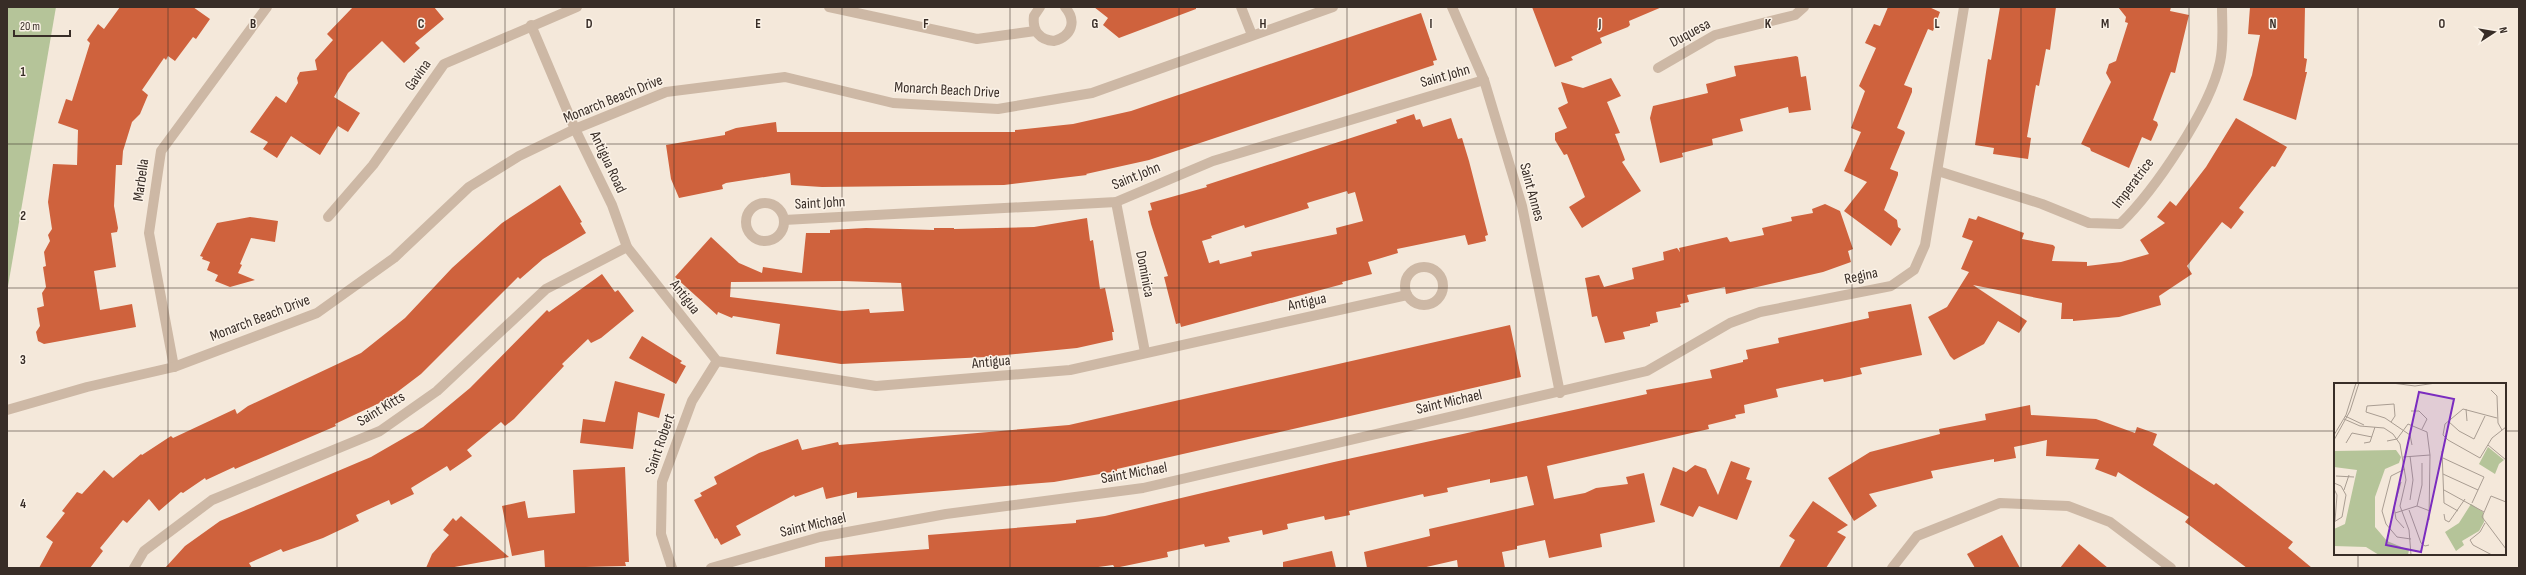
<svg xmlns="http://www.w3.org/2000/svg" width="2526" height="575" font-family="'Sofia Sans Condensed',sans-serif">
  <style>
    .green { fill: #b5c499 }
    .building { fill: #cf623d; fill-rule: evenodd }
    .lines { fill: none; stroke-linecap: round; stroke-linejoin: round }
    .minor { stroke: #cdb8a5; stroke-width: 10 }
    .tertiary { stroke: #cdb8a5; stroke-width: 10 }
    .grid { fill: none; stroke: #382d27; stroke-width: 1; stroke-opacity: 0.55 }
    .labels { text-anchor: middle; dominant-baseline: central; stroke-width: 3; stroke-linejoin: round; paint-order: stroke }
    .street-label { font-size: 15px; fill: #382d27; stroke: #fbf2e7 }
    .inset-road { fill: none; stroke: #a99d92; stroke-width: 1 }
    .view { fill: #7b2cbf; fill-opacity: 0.15; stroke: #7b2cbf; stroke-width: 2 }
    .inset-edge { fill: none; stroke: #382d27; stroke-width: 2 }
    .grid-label { font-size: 13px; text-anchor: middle; font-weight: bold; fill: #382d27; stroke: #fbf2e7; stroke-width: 3; stroke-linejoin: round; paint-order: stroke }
  </style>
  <rect width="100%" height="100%" fill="#f4e8da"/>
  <!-- green -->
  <polygon class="green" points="7,7 56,7 7,292"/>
  <!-- building -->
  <g class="building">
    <polygon points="120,7 193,7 210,19 196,39 193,37 175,61 168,56 166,60 164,58 142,90 148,95 140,114 132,122 123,151 122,165 116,165 114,206 118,228 117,232 111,233 116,267 94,271 100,310 132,304 136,327 44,344 38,341 36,332 40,326 37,308 44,306 42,293 46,287 43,267 46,266 44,252 50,241 48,235 52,229 48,202 53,164 77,165 78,130 58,123 66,99 72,101 90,43 87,40 98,24 104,29"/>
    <polygon points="353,7 434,7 444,19 415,43 420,48 404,63 382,41 348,73 334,97 360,113 348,132 338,126 320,155 291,136 277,158 263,149 268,142 250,132 276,96 286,103 298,83 297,78 300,72 317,70 315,60 333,40 327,34"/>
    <polygon points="1094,7 1196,7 1196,9 1119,38 1103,25 1108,18"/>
    <polygon points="1532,7 1662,7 1629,21 1630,25 1628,27 1600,38 1602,43 1571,57 1573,60 1555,67"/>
    <polygon points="1888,7 1929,7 1940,12 1933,31 1928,29 1904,85 1912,88 1912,92 1897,128 1904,131 1905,133 1890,169 1898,172 1898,175 1884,210 1897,220 1898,227 1901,229 1891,246 1844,211 1867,182 1844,171 1861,132 1851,128 1865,91 1859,86 1876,48 1865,43 1874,24 1880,26"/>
    <polygon points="2000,7 2056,7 2050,50 2046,49 2039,86 2036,85 2027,137 2031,138 2028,159 1993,154 1994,148 1975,145 1988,59 1991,60"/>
    <polygon points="2118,7 2171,7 2170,11 2189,15 2175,73 2171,72 2153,120 2157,122 2158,125 2151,141 2142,137 2129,168 2091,151 2090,148 2081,144 2111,82 2106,73 2109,64 2116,61 2128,23 2125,22 2126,17"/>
    <polygon points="2250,7 2305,7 2304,58 2307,59 2305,72 2307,72 2296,120 2243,100 2252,75 2260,35 2248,34"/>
    <polygon points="1421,13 1437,60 1433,61 1434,65 1149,160 1086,174 1087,175 1004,185 822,187 791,185 790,173 726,183 722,185 723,189 679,198 671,179 666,145 725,135 725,132 736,128 776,122 777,132 1015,132 1015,130 1073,124 1131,111"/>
    <polygon points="1796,56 1798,57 1801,77 1806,76 1811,110 1789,113 1788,107 1740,119 1743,131 1712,139 1713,145 1682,153 1683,157 1660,163 1650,118 1653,106 1708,93 1706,84 1736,76 1734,66"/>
    <polygon points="1611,78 1621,96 1607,102 1620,133 1615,134 1624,157 1625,160 1622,162 1641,191 1582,228 1569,207 1585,197 1567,154 1564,155 1555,140 1555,133 1567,128 1558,108 1568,103 1561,82 1583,88"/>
    <path d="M1414 114 1416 120 1420 119 1423 127 1451 118 1458 139 1462 138 1469 161 1488 235 1485 236 1486 241 1468 245 1465 235 1397 249 1398 253 1368 262 1372 274 1342 282 1343 284 1181 327 1180 323 1176 324 1164 277 1168 276 1151 224 1148 211 1152 210 1150 203 1207 187 1206 185 1397 123 1396 120ZM1347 191 1348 194 1355 192 1363 221 1336 228 1337 234 1251 252 1252 256 1220 264 1219 260 1209 263 1202 241 1212 238 1211 236 1244 225 1245 228 1309 208 1307 203Z"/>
    <polygon points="2236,118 2287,147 2275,167 2272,166 2239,208 2244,212 2231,229 2222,222 2187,266 2192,274 2159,296 2161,305 2119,317 2073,321 2073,319 2061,319 2062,303 1973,285 2027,321 2019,333 1998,321 1984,344 1954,360 1950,356 1928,317 1947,307 1969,272 1961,269 1973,241 1962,237 1969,218 1976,220 1978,216 2024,233 2022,239 2053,245 2055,247 2052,261 2087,262 2087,266 2121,262 2149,254 2140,240 2165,223 2157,217 2170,201 2176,206 2206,167"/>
    <polygon points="560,185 582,222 580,223 586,233 543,259 520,279 518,277 421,374 388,399 335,424 336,426 235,469 234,467 206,480 205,478 183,493 181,492 159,511 149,499 127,523 123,520 100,548 103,551 90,568 39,568 53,542 46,537 65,513 62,511 77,492 82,494 104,470 113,478 141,454 142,455 171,436 173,438 235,409 237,414 248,406 361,353 405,318 452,268 502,223"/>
    <polygon points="1825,204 1840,211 1853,249 1848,251 1851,262 1823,272 1726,294 1725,287 1687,295 1689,302 1680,304 1681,307 1656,312 1658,322 1650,324 1650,326 1623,332 1625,339 1605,343 1597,316 1592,317 1585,278 1599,275 1604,287 1634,279 1632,268 1664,260 1663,252 1677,248 1680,252 1679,248 1727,237 1730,242 1764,235 1762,228 1792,221 1791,217 1813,213 1812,209"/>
    <polygon points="250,217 278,221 275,242 251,238 240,264 242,265 238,273 255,280 230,287 215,281 218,275 207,270 210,262 202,259 203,257 200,256 217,223"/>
    <path d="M1087 218 1090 241 1093 240 1100 289 1105 288 1114 332H1112L1113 340 1077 348 986 357 841 364 776 354 780 324 733 316 732 318 718 312 717 315 675 277 711 237 739 263 762 273 763 267 802 273 806 233H830V230L866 228 934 230V228H954V229L1034 227ZM843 281 901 283 904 311 870 313 869 309 842 311 730 297 731 282Z"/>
    <polygon points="602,274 615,292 618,290 634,311 601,338 591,343 588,339 562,364 564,366 514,419 505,426 501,422 467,450 472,456 450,471 447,466 411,488 414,494 391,505 389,500 356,515 359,521 323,538 283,552 281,549 249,563 252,568 165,568 185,546 220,521 371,457 423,427 470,388 547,310 549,312"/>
    <polygon points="1911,304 1922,355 1860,368 1862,374 1840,379 1824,382 1823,379 1776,389 1778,397 1744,405 1745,413 1735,415 1736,418 1708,425 1709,429 1547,466 1554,499 1585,493 1596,488 1628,484 1626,477 1644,473 1655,522 1600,534 1602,547 1549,558 1545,540 1517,546 1517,549 1502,552 1505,568 1458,568 1457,560 1422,568 1367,568 1364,552 1430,536 1429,529 1534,505 1527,476 1490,483 1490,479 1447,488 1448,492 1424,497 1423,494 1349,511 1350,515 1325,520 1324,516 1287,524 1288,529 1263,535 1262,530 1228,537 1230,542 1205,547 1204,544 1167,552 1168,557 1115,568 1113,565 1091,568 825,568 825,557 929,549 928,535 1076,523 1076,520 1105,516 1334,462 1647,394 1646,390 1712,378 1710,370 1743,362 1743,360 1748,359 1746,350 1779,343 1778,338 1869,318 1868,312"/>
    <polygon points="1510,325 1521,377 1117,469 1117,471 1054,482 857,498 857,492 826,499 823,487 795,497 794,495 736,526 741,535 721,545 717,538 715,539 694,500 702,496 700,493 717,484 714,477 759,453 798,439 802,450 838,442 839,445 1069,425"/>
    <polygon points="642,336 682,361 680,363 686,366 676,384 629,358"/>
    <polygon points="615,381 665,394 659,418 638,412 633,449 580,443 583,419 605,422"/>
    <polygon points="2030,405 2031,415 2096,419 2135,433 2137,427 2157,434 2153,445 2214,485 2216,483 2293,542 2288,548 2312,568 2247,568 2185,522 2189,517 2118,472 2116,477 2095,469 2099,459 2046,456 2047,440 2014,447 2016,458 1994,462 1994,459 1931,471 1933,478 1869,494 1877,506 1854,521 1828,478 1870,452 1940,434 1939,429 1986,420 1985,414"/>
    <polygon points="1731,461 1750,468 1746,479 1752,481 1737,520 1699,506 1693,517 1660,505 1673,467 1686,472 1695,465 1706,469 1718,495"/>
    <polygon points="625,467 629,562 625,562 626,566 545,568 544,550 512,556 502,506 525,501 528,518 575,513 573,470"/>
    <polygon points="1813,501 1848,525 1837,532 1846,537 1826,568 1779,568 1795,540 1789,536"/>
    <polygon points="461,516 509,557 449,568 426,568 432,554 449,535 443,530 453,518 456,521"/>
    <polygon points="2002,535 2020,568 1975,568 1967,554"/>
    <polygon points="2079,544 2108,568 2060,568"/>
    <polygon points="1332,551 1336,568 1283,568 1283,562"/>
  </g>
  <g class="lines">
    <!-- minor -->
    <g class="minor">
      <polyline points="829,7 977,39 1035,31"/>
      <path d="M1040 7 1034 16C1032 31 1040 40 1054 41 1072 36 1077 21 1065 7"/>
      <polyline points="1241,7 1252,35"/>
      <polyline points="1452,7 1484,80 1522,206 1560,393"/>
      <polyline points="531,25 575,129 612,205 627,247 717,361 876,386 1070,370 1407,295"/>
      <polyline points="1658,68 1715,35 1795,15 1804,7"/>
      <path d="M1938 171 2042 204 2089 223 2120 224C2155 190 2210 109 2220 62 2224 45 2222 24 2222 7"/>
      <polyline points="1116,202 1145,352"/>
      <circle cx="765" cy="222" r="19"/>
      <polyline points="328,217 373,165 444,64 577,7"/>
      <polyline points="784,220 1116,202 1213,161 1484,80"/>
      <circle cx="1424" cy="286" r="19"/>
      <polyline points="174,367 149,233 161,151 267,7"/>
      <polyline points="134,568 144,551 212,500 380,431 437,391 546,289 627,247"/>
      <polyline points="672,568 661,534 662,482 692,401 717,361"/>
      <polyline points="711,568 820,537 946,514 1143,488 1647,371 1730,323 1760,312 1891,286 1914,270 1925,245 1964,7"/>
      <polyline points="1892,568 1917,536 2000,503 2068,506 2110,522 2171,568"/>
    </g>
    <!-- tertiary -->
    <polyline class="tertiary" points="7,410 87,387 174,367 317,313 394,258 469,187 519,156 575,129 666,92 785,77 893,103 998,109 1092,93 1333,7"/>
  </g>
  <!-- grid -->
  <path class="grid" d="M168 7V568M337 7V568M505 7V568M674 7V568M842 7V568M1010 7V568M1179 7V568M1347 7V568M1516 7V568M1684 7V568M1852 7V568M2021 7V568M2189 7V568M2358 7V384M7 144H2519M7 288H2519M7 431H2335M2505 431H2519M2358 554V568"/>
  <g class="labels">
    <!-- street labels -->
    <g class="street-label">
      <text transform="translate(1690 33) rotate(-28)">Duquesa</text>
      <text transform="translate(418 75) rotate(-55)">Gavina</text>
      <text transform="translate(1445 76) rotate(-16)">Saint John</text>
      <text transform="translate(947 90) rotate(3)">Monarch Beach Drive</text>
      <text transform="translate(613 99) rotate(-22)">Monarch Beach Drive</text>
      <text transform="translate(608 162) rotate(65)">Antigua Road</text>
      <text transform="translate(1136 176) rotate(-22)">Saint John</text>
      <text transform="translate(141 180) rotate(-82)">Marbella</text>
      <text transform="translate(2133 183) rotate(-53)">Imperatrice</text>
      <text transform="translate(1532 192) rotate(75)">Saint Annes</text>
      <text transform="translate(820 203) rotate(-3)">Saint John</text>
      <text transform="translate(1145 274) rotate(79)">Dominica</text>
      <text transform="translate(1861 276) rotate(-12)">Regina</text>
      <text transform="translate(685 297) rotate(52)">Antigua</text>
      <text transform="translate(1307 302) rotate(-12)">Antigua</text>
      <text transform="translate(260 318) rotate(-21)">Monarch Beach Drive</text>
      <text transform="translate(991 362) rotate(-5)">Antigua</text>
      <text transform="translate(1449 402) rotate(-13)">Saint Michael</text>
      <text transform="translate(381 409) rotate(-31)">Saint Kitts</text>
      <text transform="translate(660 444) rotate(-71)">Saint Robert</text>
      <text transform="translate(1134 473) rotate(-10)">Saint Michael</text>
      <text transform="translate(813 525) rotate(-13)">Saint Michael</text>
    </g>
  </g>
  <!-- overview -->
  <g transform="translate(2334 383)">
    <rect width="172" height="172" fill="#f4e8da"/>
    <path d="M154 64 170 77 165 81 161 91 145 81ZM62 67 67 74 65 80 51 86 41 114V144L53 158 75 167 74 172H45L32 164 0 163V146L11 141 23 87 0 84V68ZM137 121 149 129 150 139 145 148 128 158 130 162 122 168 111 149 125 140Z" fill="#b5c499"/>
    <path class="inset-road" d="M58 0 81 3 102 0M157 7 163 13 164 40 168 47M132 26 133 38M77 28H85L93 36 88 46M11 33 30 42M163 35 129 26 111 41 109 52 114 57 146 75 158 55 172 44M10 36 26 43 50 45 59 51 66 61 72 97 66 123 75 147 77 172M114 38 125 48 140 56 151 33M57 39 61 33 60 21 33 23 32 29 51 35 76 52 78 62M0 52 12 32 22 0M0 57 16 28 25 0M53 58 63 56 74 41 93 49 96 72 95 137M12 60 18 50 38 54M30 60 36 59 41 44M154 62 172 77M108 68 110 120 124 128M69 74 96 72M109 75 150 94 138 120M71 86 57 93 48 128 52 141 63 154 77 156M109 91 144 107M2 93 20 94M67 99 60 124 62 136 70 145M0 100 7 103 12 112 8 134 0 139M0 106 3 112 1 138M10 107 15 92M110 107 150 129M76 117 79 97 76 73M172 119 157 113 148 134 172 166M83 123 96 128M75 127 87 160 91 163 95 162M61 130 83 123 88 102V80M110 131 111 137 115 139 131 116M151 140 146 149 136 157 139 162 158 172"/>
    <path class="view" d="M85 9 120 16 87 169 52 162Z"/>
    <rect width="172" height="172" class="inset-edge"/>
  </g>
  <g class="grid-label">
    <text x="253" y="28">B</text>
    <text x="421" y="28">C</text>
    <text x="589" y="28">D</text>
    <text x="758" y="28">E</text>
    <text x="926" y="28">F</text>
    <text x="1095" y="28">G</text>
    <text x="1263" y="28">H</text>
    <text x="1431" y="28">I</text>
    <text x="1600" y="28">J</text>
    <text x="1768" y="28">K</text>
    <text x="1937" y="28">L</text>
    <text x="2105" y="28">M</text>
    <text x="2273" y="28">N</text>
    <text x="2442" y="28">O</text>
    <text x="23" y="76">1</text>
    <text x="23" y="220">2</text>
    <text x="23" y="364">3</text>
    <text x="23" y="508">4</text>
  </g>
  <!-- border -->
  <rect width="2526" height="575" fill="none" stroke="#382d27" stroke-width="16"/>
  <!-- north arrow -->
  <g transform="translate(2494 32) rotate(78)" stroke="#fbf2e7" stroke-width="3" paint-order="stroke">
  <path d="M0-3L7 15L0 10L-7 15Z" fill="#382d27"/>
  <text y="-6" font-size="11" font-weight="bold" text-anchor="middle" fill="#382d27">N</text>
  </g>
  <!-- scale -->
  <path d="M14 30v6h56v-6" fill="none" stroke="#382d27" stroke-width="2"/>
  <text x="20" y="30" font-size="12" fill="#382d27" stroke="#fbf2e7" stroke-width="3" paint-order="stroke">20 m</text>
</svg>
